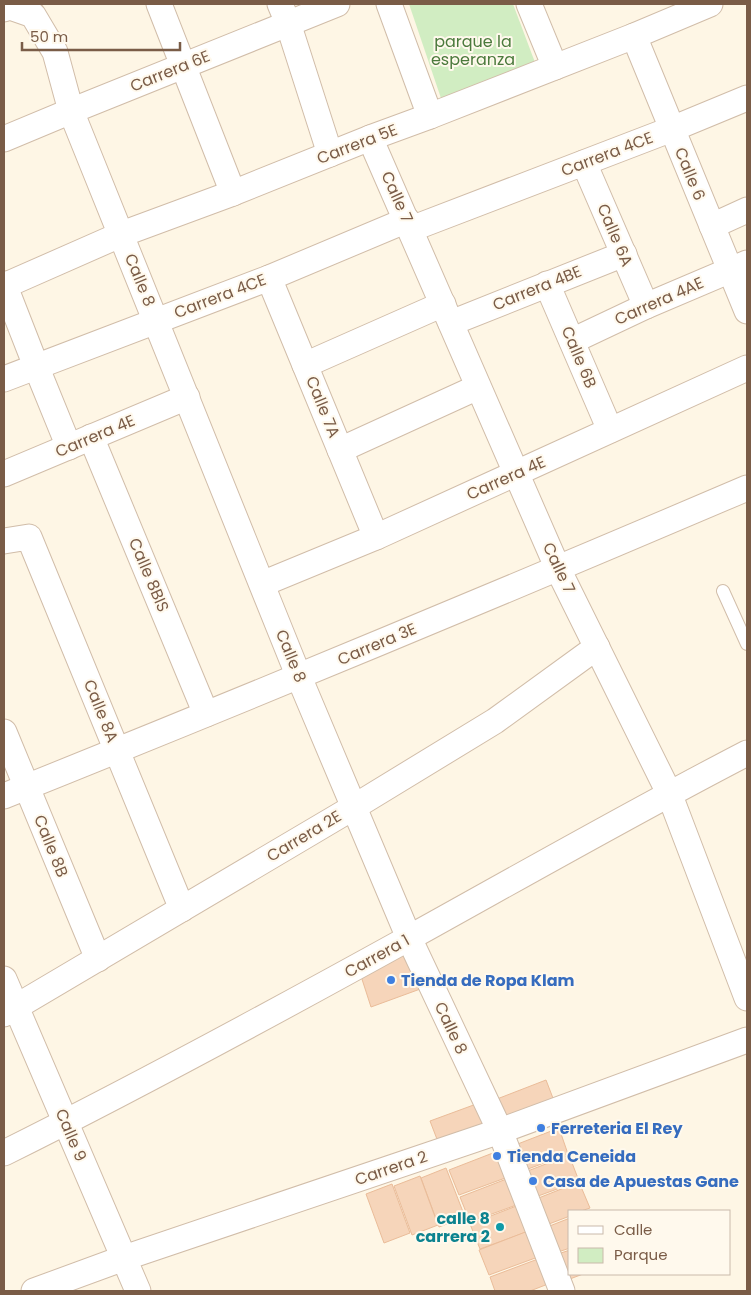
<svg xmlns="http://www.w3.org/2000/svg" width="751" height="1295" font-family="Poppins,sans-serif">
  <style>
    .green { fill: #d1edc2 }
    .building { fill: #f6d5ba; stroke: #eabc99 }
    .lines { fill: none; stroke-linecap: round; stroke-linejoin: round }
    .lane-casing { stroke: #d1bda9; stroke-width: 14 }
    .street-casing { stroke: #d1bda9; stroke-width: 27 }
    .lane { stroke: #fff; stroke-width: 12 }
    .street { stroke: #fff; stroke-width: 25 }
    .shop-dot { fill: #3f7fe0; stroke: #fff9ed; stroke-width: 2 }
    .culture-dot { fill: #0f9aa8; stroke: #fff9ed; stroke-width: 2 }
    .labels { text-anchor: middle; dominant-baseline: central; stroke-width: 4; stroke-linejoin: round; paint-order: stroke }
    .park-label { font-size: 16px; fill: #4b7a3c; stroke: #fff9ed }
    .street-label { font-size: 16px; fill: #7a5c47; stroke: #fff9ed }
    .shop-label { font-size: 16px; font-weight: bold; fill: #366cbe; stroke: #fff9ed; text-anchor: start }
    .culture-label { font-size: 16px; font-weight: bold; fill: #0d838f; stroke: #fff9ed; text-anchor: end }
  </style>
  <rect width="100%" height="100%" fill="#fef6e5"/>
  <!-- green -->
  <polygon class="green" points="409,4 513,4 539,73 445,110"/>
  <!-- building -->
  <g class="building">
    <polygon points="405,949 423,988 371,1007 360,973"/>
    <polygon points="546,1080 556,1106 507,1125 497,1099"/>
    <polygon points="479,1103 489,1128 440,1147 430,1121"/>
    <polygon points="559,1128 568,1154 520,1172 510,1147"/>
    <polygon points="498,1151 508,1177 459,1195 449,1170"/>
    <polygon points="569,1155 579,1181 530,1199 520,1174"/>
    <polygon points="446,1168 465,1217 439,1227 421,1178"/>
    <polygon points="420,1176 438,1225 412,1235 394,1186"/>
    <polygon points="509,1178 519,1204 470,1222 460,1197"/>
    <polygon points="579,1182 590,1208 581,1211 570,1211 570,1216 541,1227 531,1201"/>
    <polygon points="392,1184 410,1233 384,1243 366,1194"/>
    <polygon points="519,1205 529,1231 480,1249 470,1224"/>
    <polygon points="570,1218 570,1248 552,1254 542,1229"/>
    <polygon points="528,1231 538,1257 489,1275 479,1250"/>
    <polygon points="570,1250 570,1274 583,1274 562,1282 552,1256"/>
    <polygon points="538,1259 548,1284 530,1291 495,1291 490,1277"/>
  </g>
  <g class="lines">
    <defs>
      <polyline id="lane" points="723,591 747,644"/>
      <g id="street">
        <polyline points="159,4 233,193"/>
        <polyline points="280,4 288,23 330,154"/>
        <polyline points="389,4 430,116"/>
        <polyline points="529,4 555,67"/>
        <polyline points="4,9 10,7 33,15 55,52 71,111 299,677 409,938 500,1131 562,1291"/>
        <polyline points="634,36 747,311"/>
        <polyline points="370,138 558,569 669,793 747,998"/>
        <polyline points="4,139 71,111 337,4"/>
        <polyline points="584,163 646,306"/>
        <polyline points="712,226 747,210"/>
        <polyline points="411,229 672,129 747,98"/>
        <polyline points="269,278 376,537"/>
        <polyline points="4,284 36,366 69,447"/>
        <polyline points="547,284 610,430"/>
        <polyline points="4,286 122,234 233,193 370,138 430,116 634,36 710,4"/>
        <polyline points="451,323 624,254"/>
        <polyline points="572,341 646,306 747,263"/>
        <polyline points="305,365 443,304"/>
        <polyline points="4,379 269,278 407,220"/>
        <polyline points="91,437 206,714"/>
        <polyline points="340,450 478,387"/>
        <polyline points="4,474 187,397"/>
        <polyline points="4,541 29,537 182,909"/>
        <polyline points="262,584 376,537 747,368"/>
        <polyline points="4,732 98,959"/>
        <path d="M4 796C253 696 501 593 747 488"/>
        <polyline points="4,979 138,1291"/>
        <polyline points="4,1014 354,807 495,721 597,647"/>
        <path d="M4 1153C141 1085 275 1012 409 938 521 876 633 812 747 753"/>
        <polyline points="34,1291 124,1258 500,1131 747,1040"/>
      </g>
    </defs>
    <!-- lane casing -->
    <use href="#lane" class="lane-casing"/>
    <!-- street casing -->
    <use href="#street" class="street-casing"/>
    <!-- lane -->
    <use href="#lane" class="lane"/>
    <!-- street -->
    <use href="#street" class="street"/>
  </g>
  <!-- markers -->
  <g class="shop-dot">
    <circle cx="391" cy="980" r="5"/>
    <circle cx="541" cy="1128" r="5"/>
    <circle cx="497" cy="1156" r="5"/>
    <circle cx="533" cy="1181" r="5"/>
  </g>
  <circle class="culture-dot" cx="500" cy="1227" r="5"/>
  <g class="labels">
    <!-- park labels -->
    <g class="park-label">
      <text x="473" y="41">parque la<tspan x="473" dy="18">esperanza</tspan></text>
    </g>
    <!-- street labels -->
    <g class="street-label">
      <text transform="translate(170 71) rotate(-22)">Carrera 6E</text>
      <text transform="translate(357 144) rotate(-21)">Carrera 5E</text>
      <text transform="translate(607 154) rotate(-21)">Carrera 4CE</text>
      <text transform="translate(690 174) rotate(68)">Calle 6</text>
      <text transform="translate(397 197) rotate(66)">Calle 7</text>
      <text transform="translate(615 235) rotate(67)">Calle 6A</text>
      <text transform="translate(140 280) rotate(68)">Calle 8</text>
      <text transform="translate(537 288) rotate(-22)">Carrera 4BE</text>
      <text transform="translate(220 296) rotate(-21)">Carrera 4CE</text>
      <text transform="translate(659 301) rotate(-24)">Carrera 4AE</text>
      <text transform="translate(579 357) rotate(67)">Calle 6B</text>
      <text transform="translate(323 407) rotate(68)">Calle 7A</text>
      <text transform="translate(95 436) rotate(-23)">Carrera 4E</text>
      <text transform="translate(506 478) rotate(-24)">Carrera 4E</text>
      <text transform="translate(559 568) rotate(65)">Calle 7</text>
      <text transform="translate(149 575) rotate(67)">Calle 8BIS</text>
      <text transform="translate(377 644) rotate(-23)">Carrera 3E</text>
      <text transform="translate(291 656) rotate(68)">Calle 8</text>
      <text transform="translate(101 711) rotate(68)">Calle 8A</text>
      <text transform="translate(304 836) rotate(-31)">Carrera 2E</text>
      <text transform="translate(51 846) rotate(68)">Calle 8B</text>
      <text transform="translate(377 956) rotate(-29)">Carrera 1</text>
      <text transform="translate(451 1028) rotate(65)">Calle 8</text>
      <text transform="translate(71 1135) rotate(67)">Calle 9</text>
      <text transform="translate(391 1168) rotate(-19)">Carrera 2</text>
    </g>
    <!-- shop labels -->
    <g class="shop-label">
      <text x="401" y="980">Tienda de Ropa Klam</text>
      <text x="551" y="1128">Ferreteria El Rey</text>
      <text x="507" y="1156">Tienda Ceneida</text>
      <text x="543" y="1181">Casa de Apuestas Gane</text>
    </g>
    <!-- culture labels -->
    <g class="culture-label">
      <text x="490" y="1218">calle 8<tspan x="490" dy="18">carrera 2</tspan></text>
    </g>
  </g>
  <!-- border -->
  <rect width="751" height="1295" fill="none" stroke="#7a5c47" stroke-width="10"/>
  <!-- legend -->
  <rect x="568" y="1210" width="162" height="65" fill="#fff9ed" stroke="#cabaab"/>
  <rect x="578" y="1226" width="25" height="8" fill="#ffffff" stroke="#cabaab"/>
  <text x="614" y="1235" font-size="15" fill="#7a5c47">Calle</text>
  <rect x="578" y="1248" width="25" height="15" fill="#d1edc2" stroke="#cabaab"/>
  <text x="614" y="1260" font-size="15" fill="#7a5c47">Parque</text>
  <!-- scale -->
  <path d="M22 42v8h158v-8" fill="none" stroke="#7a5c47" stroke-width="2.5"/>
  <text x="30" y="42" font-size="15" fill="#7a5c47" stroke="#fff9ed" stroke-width="4" paint-order="stroke">50 m</text>
</svg>
